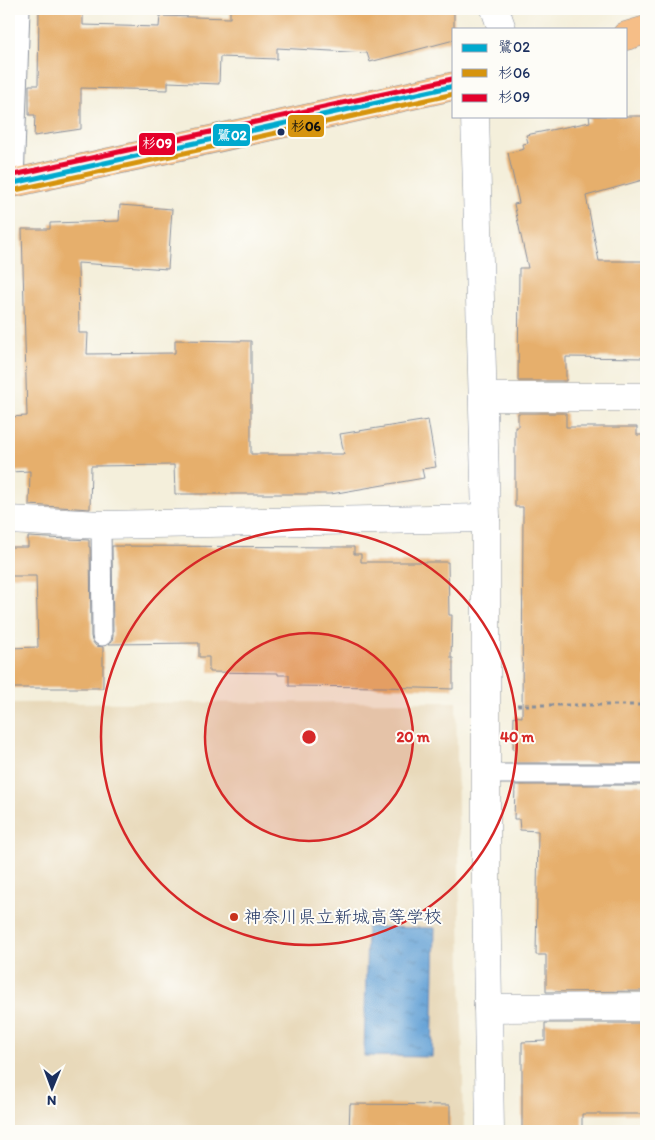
<svg xmlns="http://www.w3.org/2000/svg" width="655" height="1140" font-family="Itim,'Klee One',sans-serif">
  <style>
    .built { fill: #e8d9ba }
    .water { fill: url(#water-ripples); stroke: #40689a }
    .building { fill: #e6af6c }
    .lines { fill: none; stroke-linecap: round; stroke-linejoin: round }
    .lane-casing { stroke: #888f9c; stroke-width: 21 }
    .street-casing { stroke: #888f9c; stroke-width: 29 }
    .primary-casing { stroke: #888f9c; stroke-width: 29 }
    .path { stroke: #888f9c; stroke-width: 3; stroke-dasharray: 4 4; stroke-linecap: butt }
    .lane { stroke: #fff; stroke-width: 19 }
    .street { stroke: #fff; stroke-width: 28 }
    .primary { stroke: #f6be87; stroke-width: 28 }
    .bus-1-casing { stroke: #fdfcf7; stroke-width: 9 }
    .bus-2-casing { stroke: #fdfcf7; stroke-width: 9 }
    .bus-3-casing { stroke: #fdfcf7; stroke-width: 9 }
    .bus-1 { stroke: #00a9ce; stroke-width: 5 }
    .bus-2 { stroke: #d6940e; stroke-width: 5 }
    .bus-3 { stroke: #e4002b; stroke-width: 5 }
    .ring { fill: none; stroke: #d62828; stroke-width: 2.5 }
    .bus-dot { fill: #1b2f5e; stroke: #fdfcf7; stroke-width: 2 }
    .poi-dot { fill: #c8321e; stroke: #fdfcf7; stroke-width: 2 }
    .labels { text-anchor: middle; dominant-baseline: central; stroke-width: 4; stroke-linejoin: round; paint-order: stroke }
    .poi-label { font-size: 18px; fill: #1b2f5e; stroke: #fdfcf7; text-anchor: start }
    .centre { fill: #d62828; stroke: #fdfcf7; stroke-width: 2.5 }
    .ring-label { font-size: 15px; text-anchor: middle; font-weight: bold; fill: #d62828; stroke: #fdfcf7; stroke-width: 4; stroke-linejoin: round; paint-order: stroke }
    .line-badge { stroke: #fdfcf7; stroke-width: 2 }
    .badge-label { font-size: 14px; text-anchor: middle; font-weight: bold; fill: #fff }
    .pale-badge-label { font-size: 14px; text-anchor: middle; font-weight: bold; fill: #111 }
  </style>
  <defs>
    <pattern id="water-ripples" width="26" height="14" patternUnits="userSpaceOnUse" patternTransform="scale(1.25)"><rect width="26" height="14" fill="#65a2d6"/><path d="M2 4q2-2 4 0t4 0M15 11q2-2 4 0t4 0" fill="none" stroke="#5284b1"/></pattern>
  </defs>
  <rect width="100%" height="100%" fill="#fdfcf7"/>
  <filter id="ink" filterUnits="userSpaceOnUse"><feTurbulence type="fractalNoise" baseFrequency=".02" numOctaves="2"/><feDisplacementMap in="SourceGraphic" scale="10" xChannelSelector="R" yChannelSelector="G"/><feConvolveMatrix kernelMatrix="1 2 1 2 8 2 1 2 1" color-interpolation-filters="sRGB"/></filter>
  <filter id="wash" filterUnits="userSpaceOnUse"><feTurbulence type="fractalNoise" baseFrequency=".0096" numOctaves="4" result="noise"/><feDisplacementMap in="SourceGraphic" scale="20" xChannelSelector="R" yChannelSelector="G"/><feGaussianBlur stdDeviation="1.12" result="paint"/><feColorMatrix in="noise" values="0 0 0 0 0 0 0 0 0 0 0 0 0 0 0 0 0 1.4 0 .05"/><feComposite in="paint" operator="in"/></filter>
  <g filter="url(#wash)">
    <rect width="100%" height="100%" fill="#f4efdb"/>
    <!-- built -->
    <polygon class="built" points="456,702 464,1131 9,1131 9,703"/>
    <!-- water -->
    <polygon class="water" points="367,927 435,928 432,1057 364,1056"/>
    <g id="blocks">
      <!-- building -->
      <g class="building">
        <polygon points="39,9 83,9 83,25 159,27 160,16 230,18 230,9 454,9 454,40 370,62 367,53 277,48 277,59 220,57 219,84 168,82 168,90 81,88 81,129 34,136 35,115 29,115 29,85 38,85"/>
        <polygon points="589,116 646,116 646,179 586,196 599,261 646,261 646,358 566,357 566,381 518,381 519,268 528,268 514,204 519,203 508,153 524,149 523,144 528,143 526,135 590,122"/>
        <polygon points="120,205 172,209 168,269 78,263 79,333 88,333 87,354 175,353 175,340 251,341 251,454 344,454 340,434 428,420 436,467 422,469 424,478 331,494 175,494 174,465 91,466 90,509 29,505 30,471 9,472 9,417 27,416 22,229 50,229 50,223 119,221"/>
        <polygon points="518,413 566,413 566,427 637,427 637,435 643,435 643,509 646,509 646,763 515,763 515,749 513,749 514,716 522,717 523,507 515,507 515,427 518,427"/>
        <polygon points="28,537 89,540 89,547 90,547 91,636 92,641 96,646 103,647 103,688 9,688 9,648 38,647 36,576 9,576 9,547 28,547"/>
        <polygon points="112,546 354,547 354,554 361,554 361,562 448,562 449,615 452,615 451,658 453,658 453,689 384,687 289,686 289,675 278,675 278,673 209,672 209,657 199,657 199,643 109,644 112,641 113,636"/>
        <polygon points="515,785 646,785 646,991 546,992 546,955 536,955 538,831 520,830 519,819 514,819"/>
        <polygon points="545,1023 646,1023 646,1114 582,1114 582,1131 522,1131 522,1042 545,1041"/>
        <polygon points="350,1104 450,1105 450,1131 349,1131"/>
      </g>
    </g>
  </g>
  <g filter="url(#ink)">
    <use href="#blocks" fill-opacity="0" stroke="#888f9c" stroke-width="1"/>
    <g class="lines">
      <defs>
        <g id="lane">
          <polyline points="14,183 20,9"/>
          <polyline points="101,525 102,636"/>
          <polyline points="486,774 646,774"/>
        </g>
        <g id="street">
          <polyline points="495,9 502,29"/>
          <polyline points="475,116 486,518 486,881 490,1131"/>
          <polyline points="483,397 646,397"/>
          <polyline points="9,520 101,525 486,518"/>
          <polyline points="488,1008 646,1007"/>
        </g>
        <g id="primary">
          <polyline points="626,36 646,30"/>
          <polyline points="9,184 454,86"/>
        </g>
      </defs>
      <!-- lane casing -->
      <use href="#lane" class="lane-casing"/>
      <!-- street casing -->
      <use href="#street" class="street-casing"/>
      <!-- primary casing -->
      <use href="#primary" class="primary-casing"/>
      <!-- path -->
      <polyline class="path" points="517,705 646,705"/>
      <!-- lane -->
      <use href="#lane" class="lane"/>
      <!-- street -->
      <use href="#street" class="street"/>
      <!-- primary -->
      <use href="#primary" class="primary"/>
      <defs>
        <polyline id="bus-1" points="9,184 454,86"/>
        <polyline id="bus-2" points="11,191 454,94"/>
        <polyline id="bus-3" points="9,176 452,79"/>
      </defs>
      <!-- bus-1 casing -->
      <use href="#bus-1" class="bus-1-casing"/>
      <!-- bus-2 casing -->
      <use href="#bus-2" class="bus-2-casing"/>
      <!-- bus-3 casing -->
      <use href="#bus-3" class="bus-3-casing"/>
      <!-- bus-1 -->
      <use href="#bus-1" class="bus-1"/>
      <!-- bus-2 -->
      <use href="#bus-2" class="bus-2"/>
      <!-- bus-3 -->
      <use href="#bus-3" class="bus-3"/>
    </g>
  </g>
  <!-- distance rings -->
  <circle cx="309" cy="737" r="104" fill="#d62828" fill-opacity=".12"/>
  <g class="ring">
    <circle cx="309" cy="737" r="104"/>
    <circle cx="309" cy="737" r="208"/>
  </g>
  <!-- markers -->
  <circle class="bus-dot" cx="281" cy="132" r="4.5"/>
  <circle class="poi-dot" cx="234" cy="917" r="5"/>
  <g class="labels">
    <!-- poi labels -->
    <g class="poi-label">
      <text x="244" y="917">神奈川県立新城高等学校</text>
    </g>
  </g>
  <circle cx="309" cy="737" r="8" class="centre"/>
  <g class="ring-label">
    <text x="413" y="742">20 m</text>
    <text x="517" y="742">40 m</text>
  </g>
  <g class="line-badge">
    <rect x="287" y="114" width="38" height="24" rx="5" fill="#d6940e"/>
    <rect x="212" y="123" width="39" height="24" rx="5" fill="#00a9ce"/>
    <rect x="138" y="132" width="38" height="24" rx="5" fill="#e4002b"/>
  </g>
  <g class="badge-label">
    <text x="232" y="140">鷺02</text>
    <text x="157" y="148">杉09</text>
  </g>
  <g class="pale-badge-label">
    <text x="306" y="131">杉06</text>
  </g>
  <!-- margin -->
  <rect width="655" height="1140" fill="none" stroke="#fdfcf7" stroke-width="30"/>
  <!-- legend -->
  <rect x="452" y="28" width="175" height="90" fill="#fdfcf7" stroke="#a3aaba"/>
  <rect x="462" y="44" width="25" height="8" fill="#00a9ce" stroke="#a3aaba"/>
  <text x="498" y="52" font-size="15" fill="#1b2f5e">鷺02</text>
  <rect x="462" y="69" width="25" height="8" fill="#d6940e" stroke="#a3aaba"/>
  <text x="498" y="78" font-size="15" fill="#1b2f5e">杉06</text>
  <rect x="462" y="94" width="25" height="8" fill="#e4002b" stroke="#a3aaba"/>
  <text x="498" y="102" font-size="15" fill="#1b2f5e">杉09</text>
  <!-- north arrow -->
  <g transform="translate(52 1088) rotate(181)" stroke="#fdfcf7" stroke-width="4" paint-order="stroke">
  <path d="M0-4L9 19L0 12L-9 19Z" fill="#1b2f5e"/>
  <text y="-8" font-size="14" font-weight="bold" text-anchor="middle" fill="#1b2f5e">N</text>
  </g>
</svg>
